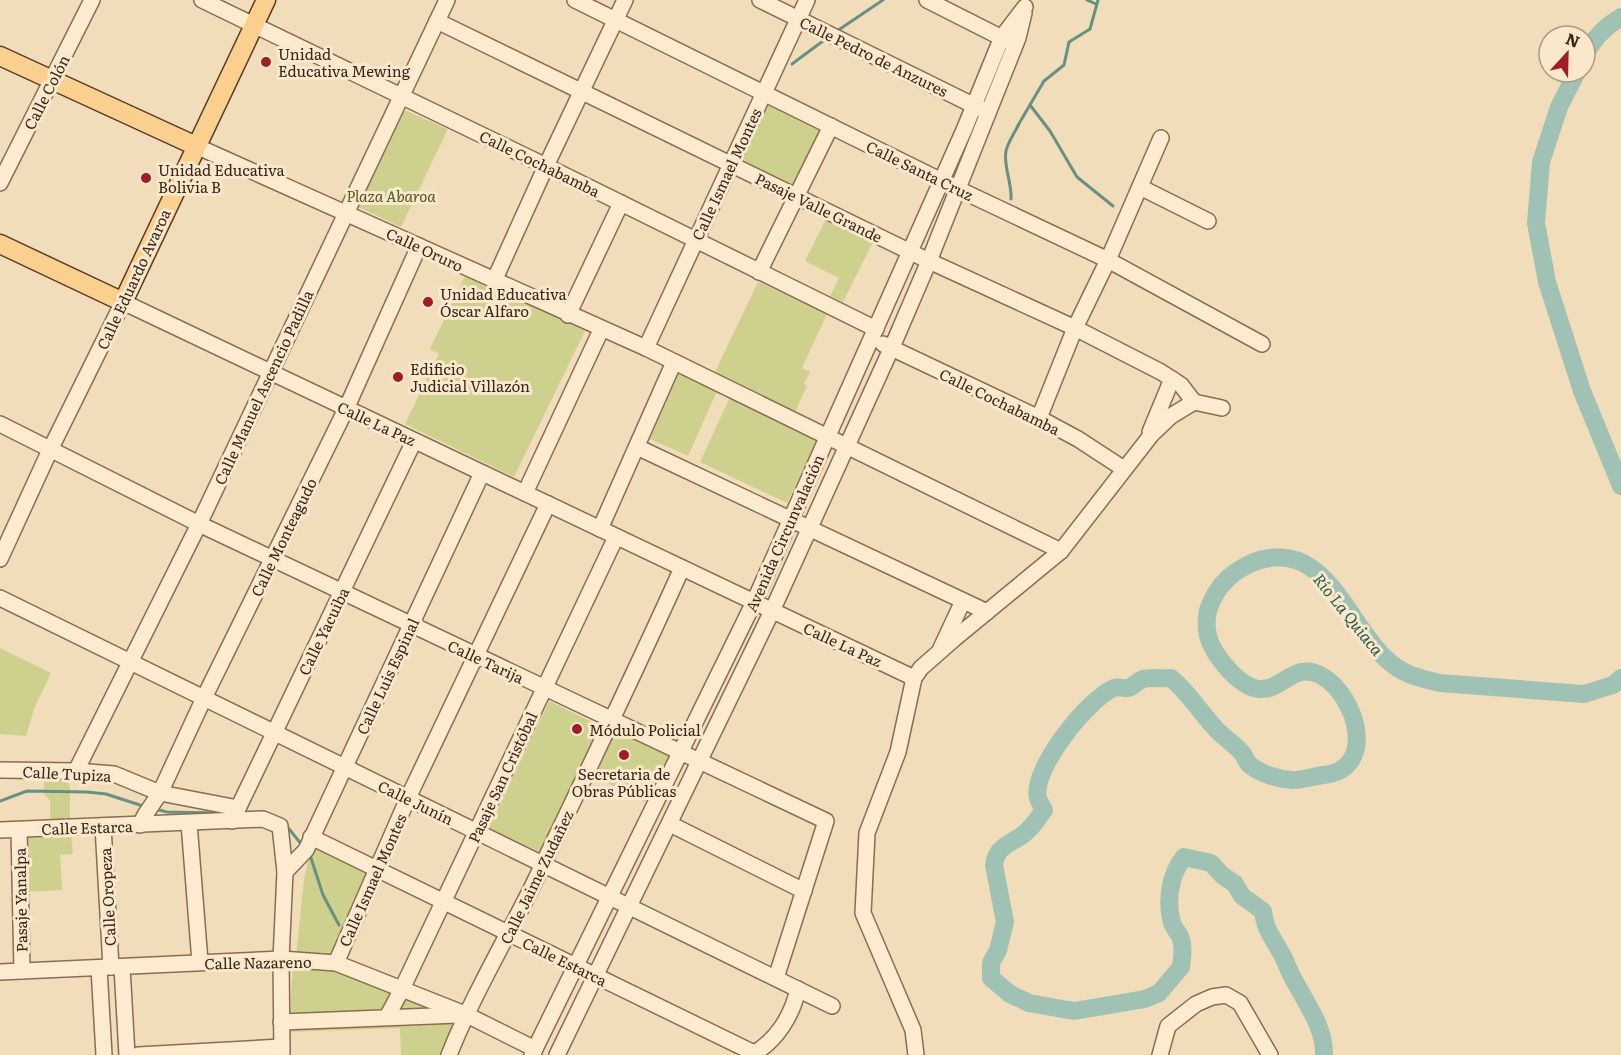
<svg xmlns="http://www.w3.org/2000/svg" width="1621" height="1055" font-family="Literata,serif">
  <style>
    .green { fill: #ced18e }
    .lines { fill: none; stroke-linecap: round; stroke-linejoin: round }
    .stream { stroke: #679183; stroke-width: 3 }
    .river { stroke: #a0c2b5; stroke-width: 18 }
    .minor-casing { stroke: #8b6c53; stroke-width: 18 }
    .major-casing { stroke: #583b28; stroke-width: 21 }
    .minor { stroke: #fcebcf; stroke-width: 15 }
    .major { stroke: #fbd08e; stroke-width: 18 }
    .poi-dot { fill: #a01d28; stroke: #f9e8cb; stroke-width: 2 }
    .labels { text-anchor: middle; dominant-baseline: central; stroke-width: 6; stroke-linejoin: round; paint-order: stroke }
    .poi-label { font-size: 15px; fill: #38261a; stroke: #f9e8cb; text-anchor: start }
    .street-label { font-size: 15px; fill: #38261a; stroke: #f9e8cb }
    .park-label { font-size: 15px; font-style: italic; fill: #4d571e; stroke: #f9e8cb }
    .water-label { font-size: 16px; font-style: italic; fill: #275a53; stroke: #f9e8cb }
  </style>
  <rect width="100%" height="100%" fill="#f2ddbb"/>
  <!-- green -->
  <g class="green">
    <polygon points="767,100 823,127 794,185 738,158"/>
    <polygon points="407,111 447,129 447,131 401,227 358,207 404,112"/>
    <polygon points="827,217 874,240 843,302 830,296 839,278 805,261"/>
    <polygon points="466,274 585,331 514,477 405,424 439,354 430,349"/>
    <polygon points="758,282 827,314 802,368 810,372 804,384 807,386 795,412 714,374"/>
    <polygon points="680,372 718,389 688,456 650,439"/>
    <polygon points="730,397 818,438 787,503 700,462"/>
    <polygon points="0,648 51,673 34,709 26,736 0,734"/>
    <polygon points="549,701 600,726 540,852 489,828"/>
    <polygon points="617,728 670,755 645,802 592,775"/>
    <polygon points="56,777 65,779 70,786 70,822 50,823 50,800 44,794 44,780"/>
    <polygon points="71,835 73,854 60,855 62,890 25,892 27,838"/>
    <polygon points="312,844 369,870 333,958 296,956 304,879"/>
    <polygon points="293,964 333,967 444,1010 456,1020 442,1055 401,1055 400,1028 289,1032"/>
  </g>
  <g class="lines">
    <!-- stream -->
    <g class="stream">
      <polyline points="1087,0 1096,4"/>
      <polyline points="837,31 883,0"/>
      <polyline points="792,64 827,38"/>
      <polyline points="1030,105 1050,131 1077,177 1113,206"/>
      <path d="M1011 199C1012 183 1003 165 1006 151 1008 142 1015 132 1019 124L1017 127 1044 81 1064 65 1069 42 1090 29 1098 0"/>
      <polyline points="0,801 27,791 87,792 106,794 146,807"/>
      <polyline points="155,809 167,812 216,813"/>
      <polyline points="285,824 302,845"/>
      <polyline points="310,855 323,895 339,925"/>
    </g>
    <!-- river -->
    <g class="river">
      <path d="M1585 55C1593 39 1606 26 1621 17"/>
      <polyline points="1577,72 1559,107 1541,162 1536,223 1547,282 1582,391 1621,486"/>
      <path d="M1324 1055C1325 1027 1305 1002 1293 978 1288 970 1286 961 1281 953 1272 936 1265 930 1263 911L1242 896 1235 884 1222 875 1211 863 1184 857C1170 874 1166 901 1172 923 1174 929 1180 934 1181 939 1184 948 1182 959 1181 967L1159 993 1145 999 1074 1011 1029 1003 1010 994 991 978V963L998 950 1005 922 994 865C996 849 1005 846 1018 838 1029 832 1037 820 1044 810 1042 806 1039 802 1038 798 1031 769 1089 698 1114 688 1119 686 1123 689 1128 688 1133 687 1138 680 1144 679 1149 677 1163 679 1171 678 1189 693 1200 712 1216 729 1224 738 1235 744 1243 754 1245 757 1246 762 1250 765 1261 774 1278 779 1292 780 1298 781 1315 776 1323 775 1378 770 1357 696 1322 676 1294 660 1283 691 1259 689 1239 687 1213 655 1208 636 1206 626 1206 614 1210 605 1219 583 1233 571 1254 562 1323 536 1346 620 1384 657 1401 674 1418 678 1440 683L1584 694 1613 685 1621 678"/>
    </g>
    <defs>
      <g id="minor">
        <polyline points="202,0 546,166 876,329"/>
        <polyline points="575,0 958,189 1108,260 1262,344"/>
        <polyline points="760,0 981,109"/>
        <polyline points="927,0 1010,42"/>
        <polyline points="437,21 929,261 1075,328 1161,372 1181,385 1194,402"/>
        <polyline points="196,146 646,348 1061,551"/>
        <polyline points="0,183 92,0"/>
        <polyline points="1140,187 1208,221"/>
        <polyline points="759,272 831,126"/>
        <polyline points="494,281 546,166 625,0"/>
        <polyline points="568,315 621,203"/>
        <polyline points="883,344 1039,418 1078,439 1124,469"/>
        <polyline points="646,348 807,0"/>
        <polyline points="1039,418 1075,328 1108,260 1161,138"/>
        <polyline points="0,424 199,524 826,821 776,978"/>
        <polyline points="1150,432 1172,379"/>
        <polyline points="637,447 987,612"/>
        <polyline points="525,493 601,330"/>
        <polyline points="600,529 674,362"/>
        <polyline points="0,559 50,450 123,302 914,678"/>
        <polyline points="0,598 832,1006"/>
        <polyline points="941,648 963,601"/>
        <polyline points="0,770 76,771 114,774 160,793 238,808"/>
        <polyline points="76,771 199,524 447,0"/>
        <polyline points="232,821 414,441"/>
        <polyline points="189,823 200,962"/>
        <polyline points="670,824 804,891"/>
        <polyline points="140,825 145,815 160,793 204,698 346,409 419,246"/>
        <polyline points="103,826 111,967"/>
        <polyline points="0,830 263,819 280,826 285,872 281,959 282,1055"/>
        <polyline points="19,830 22,971"/>
        <polyline points="311,837 754,1053"/>
        <polyline points="285,872 306,850 482,473"/>
        <polyline points="336,963 408,798 548,504"/>
        <polyline points="122,967 127,1055"/>
        <polyline points="99,968 104,1055"/>
        <polyline points="0,972 281,959 336,963 465,1014 535,1049"/>
        <polyline points="387,1017 402,989 616,537"/>
        <polyline points="281,1022 458,1015"/>
        <polyline points="138,1055 281,1047"/>
        <path d="M449 1055C472 997 504 943 532 887 583 781 634 675 682 568"/>
        <polyline points="532,1055 754,602 964,130 1002,37 1025,7"/>
        <polyline points="557,1055 772,611 896,338 929,261 1018,38 1024,13"/>
        <path d="M751 1055C776 1042 792 1016 798 989"/>
        <polyline points="916,1055 913,1030 863,913 867,833 898,752 914,678 921,668 954,639 1061,551 1152,434 1171,416 1194,402 1222,408"/>
        <polyline points="1160,1055 1168,1026 1196,1004 1212,997 1226,995 1240,1003 1270,1055"/>
      </g>
      <g id="major">
        <polyline points="0,56 196,146"/>
        <polyline points="0,244 123,302 266,0"/>
      </g>
    </defs>
    <!-- minor casing -->
    <use href="#minor" class="minor-casing"/>
    <!-- major casing -->
    <use href="#major" class="major-casing"/>
    <!-- minor -->
    <use href="#minor" class="minor"/>
    <!-- major -->
    <use href="#major" class="major"/>
  </g>
  <!-- markers -->
  <g class="poi-dot">
    <circle cx="266" cy="62" r="6"/>
    <circle cx="146" cy="178" r="6"/>
    <circle cx="428" cy="302" r="6"/>
    <circle cx="398" cy="377" r="6"/>
    <circle cx="577" cy="729" r="6"/>
    <circle cx="624" cy="755" r="6"/>
  </g>
  <g class="labels">
    <!-- poi labels -->
    <g class="poi-label">
      <text x="278" y="53">Unidad<tspan x="278" dy="17">Educativa Mewing</tspan></text>
      <text x="158" y="169">Unidad Educativa<tspan x="158" dy="17">Bolivia B</tspan></text>
      <text x="440" y="293">Unidad Educativa<tspan x="440" dy="17">Óscar Alfaro</tspan></text>
      <text x="410" y="368">Edificio<tspan x="410" dy="17">Judicial Villazón</tspan></text>
      <text x="589" y="729">Módulo Policial</text>
      <text x="624" y="773" text-anchor="middle">Secretaria de<tspan x="624" dy="17">Obras Públicas</tspan></text>
    </g>
    <!-- street labels -->
    <g class="street-label">
      <text transform="translate(874 56) rotate(26)">Calle Pedro de Anzures</text>
      <text transform="translate(46 92) rotate(-63)">Calle Colón</text>
      <text transform="translate(540 163) rotate(26)">Calle Cochabamba</text>
      <text transform="translate(920 170) rotate(26)">Calle Santa Cruz</text>
      <text transform="translate(726 174) rotate(-65)">Calle Ismael Montes</text>
      <text transform="translate(819 207) rotate(26)">Pasaje Valle Grande</text>
      <text transform="translate(425 249) rotate(25)">Calle Oruro</text>
      <text transform="translate(133 279) rotate(-65)">Calle Eduardo Avaroa</text>
      <text transform="translate(263 387) rotate(-65)">Calle Manuel Ascencio Padilla</text>
      <text transform="translate(1000 401) rotate(26)">Calle Cochabamba</text>
      <text transform="translate(377 423) rotate(25)">Calle La Paz</text>
      <text transform="translate(784 533) rotate(-66)">Avenida Circunvalación</text>
      <text transform="translate(283 537) rotate(-64)">Calle Monteagudo</text>
      <text transform="translate(323 631) rotate(-64)">Calle Yacuiba</text>
      <text transform="translate(843 644) rotate(25)">Calle La Paz</text>
      <text transform="translate(486 661) rotate(25)">Calle Tarija</text>
      <text transform="translate(387 676) rotate(-65)">Calle Luis Espinal</text>
      <text transform="translate(67 773) rotate(3)">Calle Tupiza</text>
      <text transform="translate(502 777) rotate(-65)">Pasaje San Cristóbal</text>
      <text transform="translate(416 802) rotate(26)">Calle Junín</text>
      <text transform="translate(87 827) rotate(-2)">Calle Estarca</text>
      <text transform="translate(536 877) rotate(-64)">Calle Jaime Zudañez</text>
      <text transform="translate(372 880) rotate(-66)">Calle Ismael Montes</text>
      <text transform="translate(107 897) rotate(-93)">Calle Oropeza</text>
      <text transform="translate(20 900) rotate(-91)">Pasaje Yanalpa</text>
      <text transform="translate(565 961) rotate(26)">Calle Estarca</text>
      <text transform="translate(258 962) rotate(-1)">Calle Nazareno</text>
    </g>
    <!-- park labels -->
    <g class="park-label">
      <text x="391" y="195">Plaza Abaroa</text>
    </g>
    <!-- water labels -->
    <g class="water-label">
      <text transform="translate(1349 614) rotate(51)">Río La Quiaca</text>
    </g>
  </g>
  <!-- north arrow -->
  <g transform="translate(1567 54) rotate(22)"><circle r="28" fill="#f9e8cb" stroke="#ac9a84" stroke-width="1.5"/>
  <path d="M0-4.5L10 22L0 15L-10 22Z" fill="#a01d28"/>
  <text y="-9" font-size="16" font-weight="bold" text-anchor="middle" fill="#38261a">N</text>
  </g>
</svg>
